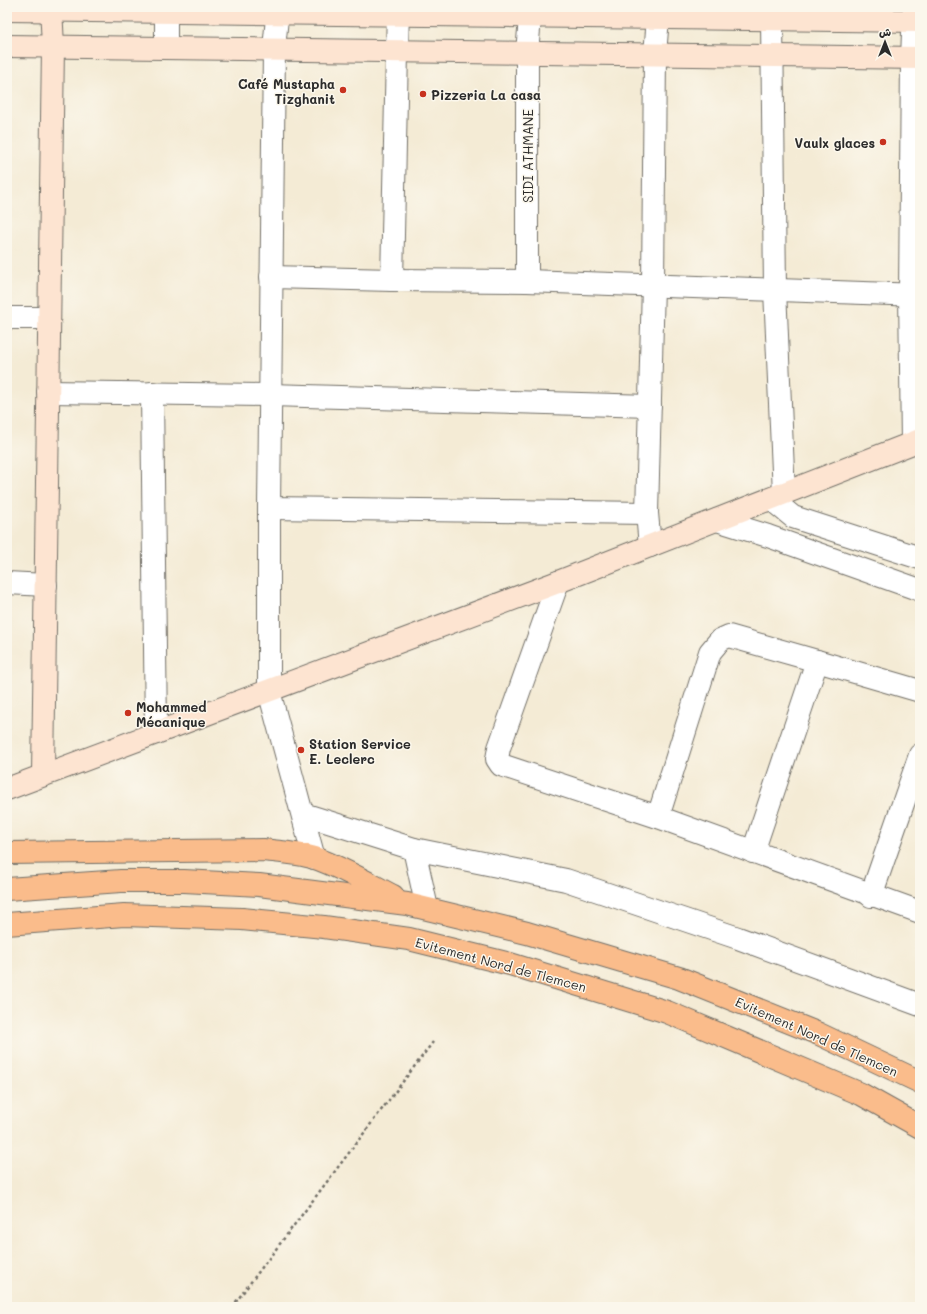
<svg xmlns="http://www.w3.org/2000/svg" width="927" height="1314" font-family="Mali,'Playpen Sans Arabic',sans-serif">
  <style>
    .lines { fill: none; stroke-linecap: round; stroke-linejoin: round }
    .street-casing { stroke: #716e66; stroke-width: 24 }
    .secondary-casing { stroke: #716e66; stroke-width: 24 }
    .highway-casing { stroke: #716e66; stroke-width: 24 }
    .path { stroke: #716e66; stroke-width: 2.5; stroke-dasharray: 3 3; stroke-linecap: butt }
    .street { stroke: #fff; stroke-width: 22 }
    .secondary { stroke: #fde4d1; stroke-width: 22 }
    .highway { stroke: #fabc8b; stroke-width: 22 }
    .poi-dot { fill: #c8321e; stroke: #fbf7ec; stroke-width: 1.5 }
    .labels { text-anchor: middle; dominant-baseline: central; stroke-width: 3; stroke-linejoin: round; paint-order: stroke }
    .poi-label { font-size: 13px; font-weight: bold; fill: #2b2b2b; stroke: #fbf7ec; text-anchor: start }
    .street-label { font-size: 13px; fill: #2b2b2b; stroke: #fbf7ec }
  </style>
  <rect width="100%" height="100%" fill="#fbf7ec"/>
  <filter id="ink" filterUnits="userSpaceOnUse"><feTurbulence type="fractalNoise" baseFrequency=".025" numOctaves="2"/><feDisplacementMap in="SourceGraphic" scale="8" xChannelSelector="R" yChannelSelector="G"/><feConvolveMatrix kernelMatrix="1 2 1 2 8 2 1 2 1" color-interpolation-filters="sRGB"/></filter>
  <filter id="wash" filterUnits="userSpaceOnUse"><feTurbulence type="fractalNoise" baseFrequency=".012" numOctaves="4" result="noise"/><feDisplacementMap in="SourceGraphic" scale="16" xChannelSelector="R" yChannelSelector="G"/><feGaussianBlur stdDeviation="0.9" result="paint"/><feColorMatrix in="noise" values="0 0 0 0 0 0 0 0 0 0 0 0 0 0 0 0 0 1.4 0 .05"/><feComposite in="paint" operator="in"/></filter>
  <g filter="url(#wash)">
    <rect width="100%" height="100%" fill="#f4ebd5"/>
  </g>
  <g filter="url(#ink)">
    <g class="lines">
      <defs>
        <g id="street">
          <polyline points="166,7 166,47"/>
          <polyline points="278,7 274,49 269,508 269,691 314,858"/>
          <polyline points="772,19 775,290 784,494"/>
          <polyline points="271,277 392,280 527,281 920,295"/>
          <polyline points="392,280 398,7"/>
          <polyline points="527,281 527,52 531,7"/>
          <polyline points="7,318 49,318"/>
          <polyline points="48,392 270,395 650,406"/>
          <polyline points="152,393 156,733"/>
          <polyline points="912,443 910,294 912,58 914,7"/>
          <polyline points="771,499 793,517 920,558"/>
          <polyline points="269,508 647,513"/>
          <polyline points="717,520 768,536 920,590"/>
          <polyline points="650,546 647,513 653,285 655,54 658,18"/>
          <polyline points="558,582 499,748 497,759 501,765 658,817 920,912"/>
          <polyline points="7,583 46,585"/>
          <polyline points="817,661 920,691"/>
          <polyline points="303,814 414,849 566,880 738,938 920,1005"/>
          <polyline points="658,817 710,652 720,640 729,636 817,661 753,852"/>
          <polyline points="414,849 427,908"/>
          <polyline points="871,896 920,755"/>
        </g>
        <g id="secondary">
          <polyline points="7,10 920,21"/>
          <polyline points="7,46 920,58"/>
          <polyline points="43,775 53,46 51,7"/>
          <polyline points="7,789 558,582 920,440"/>
        </g>
        <g id="highway">
          <path d="M7 853 263 850C281 852 299 853 315 858 343 868 368 883 393 896"/>
          <polyline points="7,889 121,881 184,881 259,885 407,904 527,933 679,978 819,1034 920,1082"/>
          <polyline points="7,924 124,915 182,917 242,919 324,927 409,939 510,964 667,1012 861,1094 920,1127"/>
        </g>
      </defs>
      <!-- street casing -->
      <use href="#street" class="street-casing"/>
      <!-- secondary casing -->
      <use href="#secondary" class="secondary-casing"/>
      <!-- highway casing -->
      <use href="#highway" class="highway-casing"/>
      <!-- path -->
      <polyline class="path" points="232,1307 433,1042"/>
      <!-- street -->
      <use href="#street" class="street"/>
      <!-- secondary -->
      <use href="#secondary" class="secondary"/>
      <!-- highway -->
      <use href="#highway" class="highway"/>
    </g>
  </g>
  <!-- markers -->
  <g class="poi-dot">
    <circle cx="343" cy="90" r="4"/>
    <circle cx="423" cy="94" r="4"/>
    <circle cx="883" cy="142" r="4"/>
    <circle cx="128" cy="713" r="4"/>
    <circle cx="301" cy="750" r="4"/>
  </g>
  <g class="labels">
    <!-- poi labels -->
    <g class="poi-label">
      <text x="335" y="83" text-anchor="end">Café Mustapha<tspan x="335" dy="15">Tizghanit</tspan></text>
      <text x="431" y="94">Pizzeria La casa</text>
      <text x="875" y="142" text-anchor="end">Vaulx glaces</text>
      <text x="136" y="706">Mohammed<tspan x="136" dy="15">Mécanique</tspan></text>
      <text x="309" y="743">Station Service<tspan x="309" dy="15">E. Leclerc</tspan></text>
    </g>
    <!-- street labels -->
    <g class="street-label">
      <text transform="translate(527 156) rotate(-90)">SIDI ATHMANE</text>
      <text transform="translate(501 964) rotate(15)">Evitement Nord de Tlemcen</text>
      <text transform="translate(817 1036) rotate(24)">Evitement Nord de Tlemcen</text>
    </g>
  </g>
  <!-- margin -->
  <rect width="927" height="1314" fill="none" stroke="#fbf7ec" stroke-width="24"/>
  <!-- north arrow -->
  <g transform="translate(885 42)" stroke="#fbf7ec" stroke-width="3" paint-order="stroke">
  <path d="M0-3L7 15L0 10L-7 15Z" fill="#2b2b2b"/>
  <text y="-6" font-size="11" font-weight="bold" text-anchor="middle" fill="#2b2b2b">ش</text>
  </g>
</svg>
